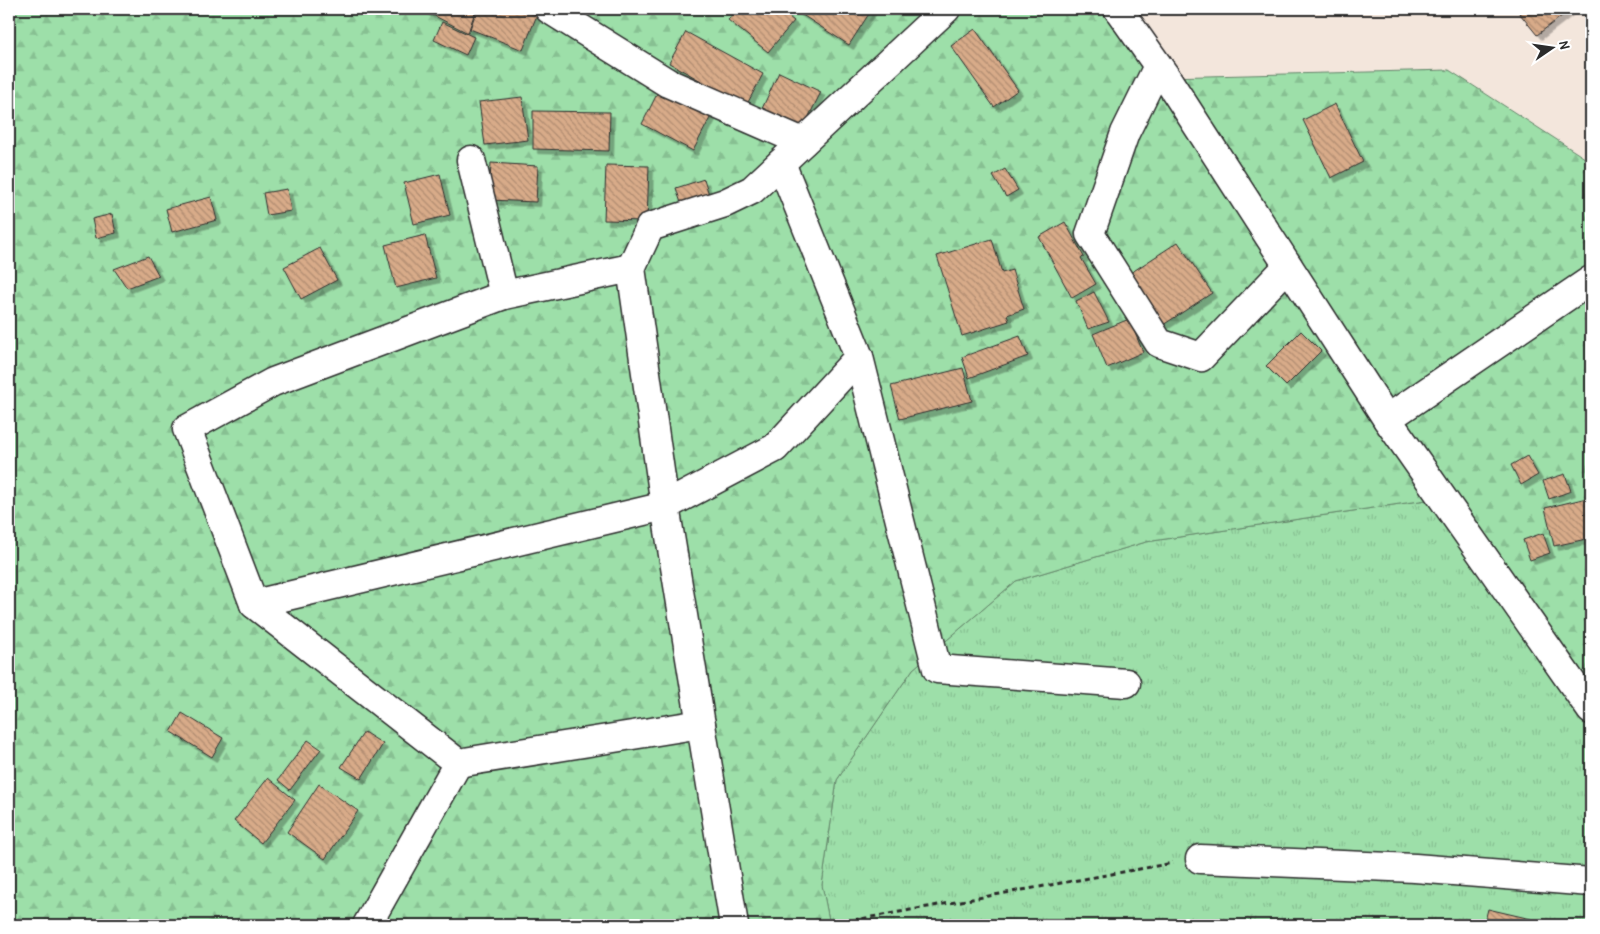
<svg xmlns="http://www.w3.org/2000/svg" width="1600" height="934" font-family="'Patrick Hand',sans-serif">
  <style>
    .grass { fill: url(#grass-tufts); stroke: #64856a }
    .forest { fill: url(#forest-firs); stroke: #64856a }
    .building { fill: url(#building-back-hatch); stroke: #2b2b2b; filter: url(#shadow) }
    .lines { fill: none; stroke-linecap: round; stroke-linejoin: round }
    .minor-casing { stroke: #2b2b2b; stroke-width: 31 }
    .path { stroke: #2b2b2b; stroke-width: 3; stroke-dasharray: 5 4; stroke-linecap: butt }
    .minor { stroke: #fff; stroke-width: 28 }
  </style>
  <defs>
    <pattern id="grass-tufts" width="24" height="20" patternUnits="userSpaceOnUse" patternTransform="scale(1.25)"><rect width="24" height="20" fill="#9ddfa9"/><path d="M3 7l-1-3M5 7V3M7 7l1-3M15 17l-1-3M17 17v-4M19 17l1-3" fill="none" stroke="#87c092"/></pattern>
    <pattern id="forest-firs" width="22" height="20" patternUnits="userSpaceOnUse" patternTransform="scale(1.25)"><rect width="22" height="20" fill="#9ddfa9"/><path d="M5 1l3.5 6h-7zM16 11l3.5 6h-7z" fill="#87c092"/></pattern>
    <pattern id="building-back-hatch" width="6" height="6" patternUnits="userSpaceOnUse" patternTransform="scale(1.25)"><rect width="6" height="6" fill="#d8ab89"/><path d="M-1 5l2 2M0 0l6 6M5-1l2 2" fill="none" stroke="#af8b70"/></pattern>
    <filter id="shadow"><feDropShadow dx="4.5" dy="4.5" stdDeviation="0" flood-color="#0004"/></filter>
  </defs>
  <rect width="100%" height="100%" fill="#f3e6dc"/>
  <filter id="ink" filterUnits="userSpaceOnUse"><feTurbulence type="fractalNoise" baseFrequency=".02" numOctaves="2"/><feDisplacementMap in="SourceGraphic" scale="10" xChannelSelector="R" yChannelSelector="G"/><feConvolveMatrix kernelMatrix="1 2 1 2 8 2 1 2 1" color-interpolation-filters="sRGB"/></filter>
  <g filter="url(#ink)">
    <!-- grass -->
    <polygon class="grass" points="1433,499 1591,723 1591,925 830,925 822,885 837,780 913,669 1016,581 1146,542"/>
    <!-- forest -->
    <polygon class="forest" points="9,9 1118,9 1166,77 1449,70 1591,162 1591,723 1433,499 1146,542 1016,581 913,669 837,780 822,885 830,925 9,925"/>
    <!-- building -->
    <g class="building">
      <polygon points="421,9 476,9 468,33"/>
      <polygon points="477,9 522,9 537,15 523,50 470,29"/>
      <polygon points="738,9 779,9 794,21 768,52 728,20"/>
      <polygon points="793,9 872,9 849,45"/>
      <polygon points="1516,9 1571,9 1537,35"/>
      <polygon points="442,22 474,37 466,55 434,40"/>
      <polygon points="975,29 1018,90 994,107 951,46"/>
      <polygon points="686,32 763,74 746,106 669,63"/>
      <polygon points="779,72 821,92 801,132 760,113"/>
      <polygon points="660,88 711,116 693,151 642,124"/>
      <polygon points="522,97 528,140 485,145 479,102"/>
      <polygon points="1335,104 1363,162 1331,178 1303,120"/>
      <polygon points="533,111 610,112 609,151 533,149"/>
      <polygon points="491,163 538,166 536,202 489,200"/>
      <polygon points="606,165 649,166 647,221 604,220"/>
      <polygon points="1005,169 1018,190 1006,197 993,176"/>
      <polygon points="440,174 450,215 414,224 404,183"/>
      <polygon points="704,179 711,201 683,209 676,188"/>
      <polygon points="287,189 291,211 267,215 263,193"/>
      <polygon points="211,197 217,220 172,232 166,209"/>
      <polygon points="112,214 116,233 96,238 92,219"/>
      <polygon points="1065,222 1084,257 1081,258 1096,284 1072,298 1039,237"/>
      <polygon points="425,235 436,278 396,288 385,245"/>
      <polygon points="992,239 1002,273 1012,270 1024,309 1007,315 1009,321 962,336 937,256"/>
      <polygon points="1178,242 1212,293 1163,325 1129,274"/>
      <polygon points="320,248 337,280 301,299 284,267"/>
      <polygon points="148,256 159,276 127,288 114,269"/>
      <polygon points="1094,292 1109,322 1088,329 1076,301"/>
      <polygon points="1129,319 1143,352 1107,368 1093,334"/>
      <polygon points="1301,331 1321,351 1286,386 1266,366"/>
      <polygon points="1020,336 1028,356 969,378 962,357"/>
      <polygon points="963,368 972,401 900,419 891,386"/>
      <polygon points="1527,456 1538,475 1521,485 1511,465"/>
      <polygon points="1565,474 1571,491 1549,499 1543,481"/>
      <polygon points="1587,498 1591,517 1591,538 1554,546 1545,508"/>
      <polygon points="1543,533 1550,553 1530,560 1523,540"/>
      <polygon points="182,713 223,738 212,757 171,732"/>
      <polygon points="364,732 383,744 361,779 341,767"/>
      <polygon points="308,740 321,749 290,790 278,780"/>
      <polygon points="268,778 295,800 261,843 234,821"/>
      <polygon points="319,784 358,811 325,859 287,832"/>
      <polygon points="1488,909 1531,919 1529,925 1484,925"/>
    </g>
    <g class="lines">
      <defs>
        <g id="minor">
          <polyline points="549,9 668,83 803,142"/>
          <polyline points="1118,9 1166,77 1387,419 1591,710"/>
          <polyline points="1158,66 1125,133 1090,234 1159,343 1201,357 1288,266"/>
          <polyline points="471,160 504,295 631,268 665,506 734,925"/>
          <polyline points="781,163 859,357 937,669 1126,683"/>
          <polyline points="631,268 650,227 725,203 752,190 946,9"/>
          <polyline points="504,295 273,382 187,429 254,604 458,763 701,724"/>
          <polyline points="1387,419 1591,280"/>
          <polyline points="254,604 665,506 775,448 859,357"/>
          <polyline points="1200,859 1415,868 1591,882"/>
          <polyline points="367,925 458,763"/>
        </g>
      </defs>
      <!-- minor casing -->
      <use href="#minor" class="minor-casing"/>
      <!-- path -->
      <polyline class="path" points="827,925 1173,863"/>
      <!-- minor -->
      <use href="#minor" class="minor"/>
    </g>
  </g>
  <!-- margin -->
  <rect width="1600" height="934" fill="none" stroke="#fff" stroke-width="30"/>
  <rect x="15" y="15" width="1570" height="904" fill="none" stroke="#2b2b2b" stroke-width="2" filter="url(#ink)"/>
  <!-- north arrow -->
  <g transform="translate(1552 48) rotate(77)" stroke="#ffffff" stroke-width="4" paint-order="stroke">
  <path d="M0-4L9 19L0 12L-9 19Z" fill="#2b2b2b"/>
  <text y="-8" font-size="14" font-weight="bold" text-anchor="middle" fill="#2b2b2b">N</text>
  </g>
</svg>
